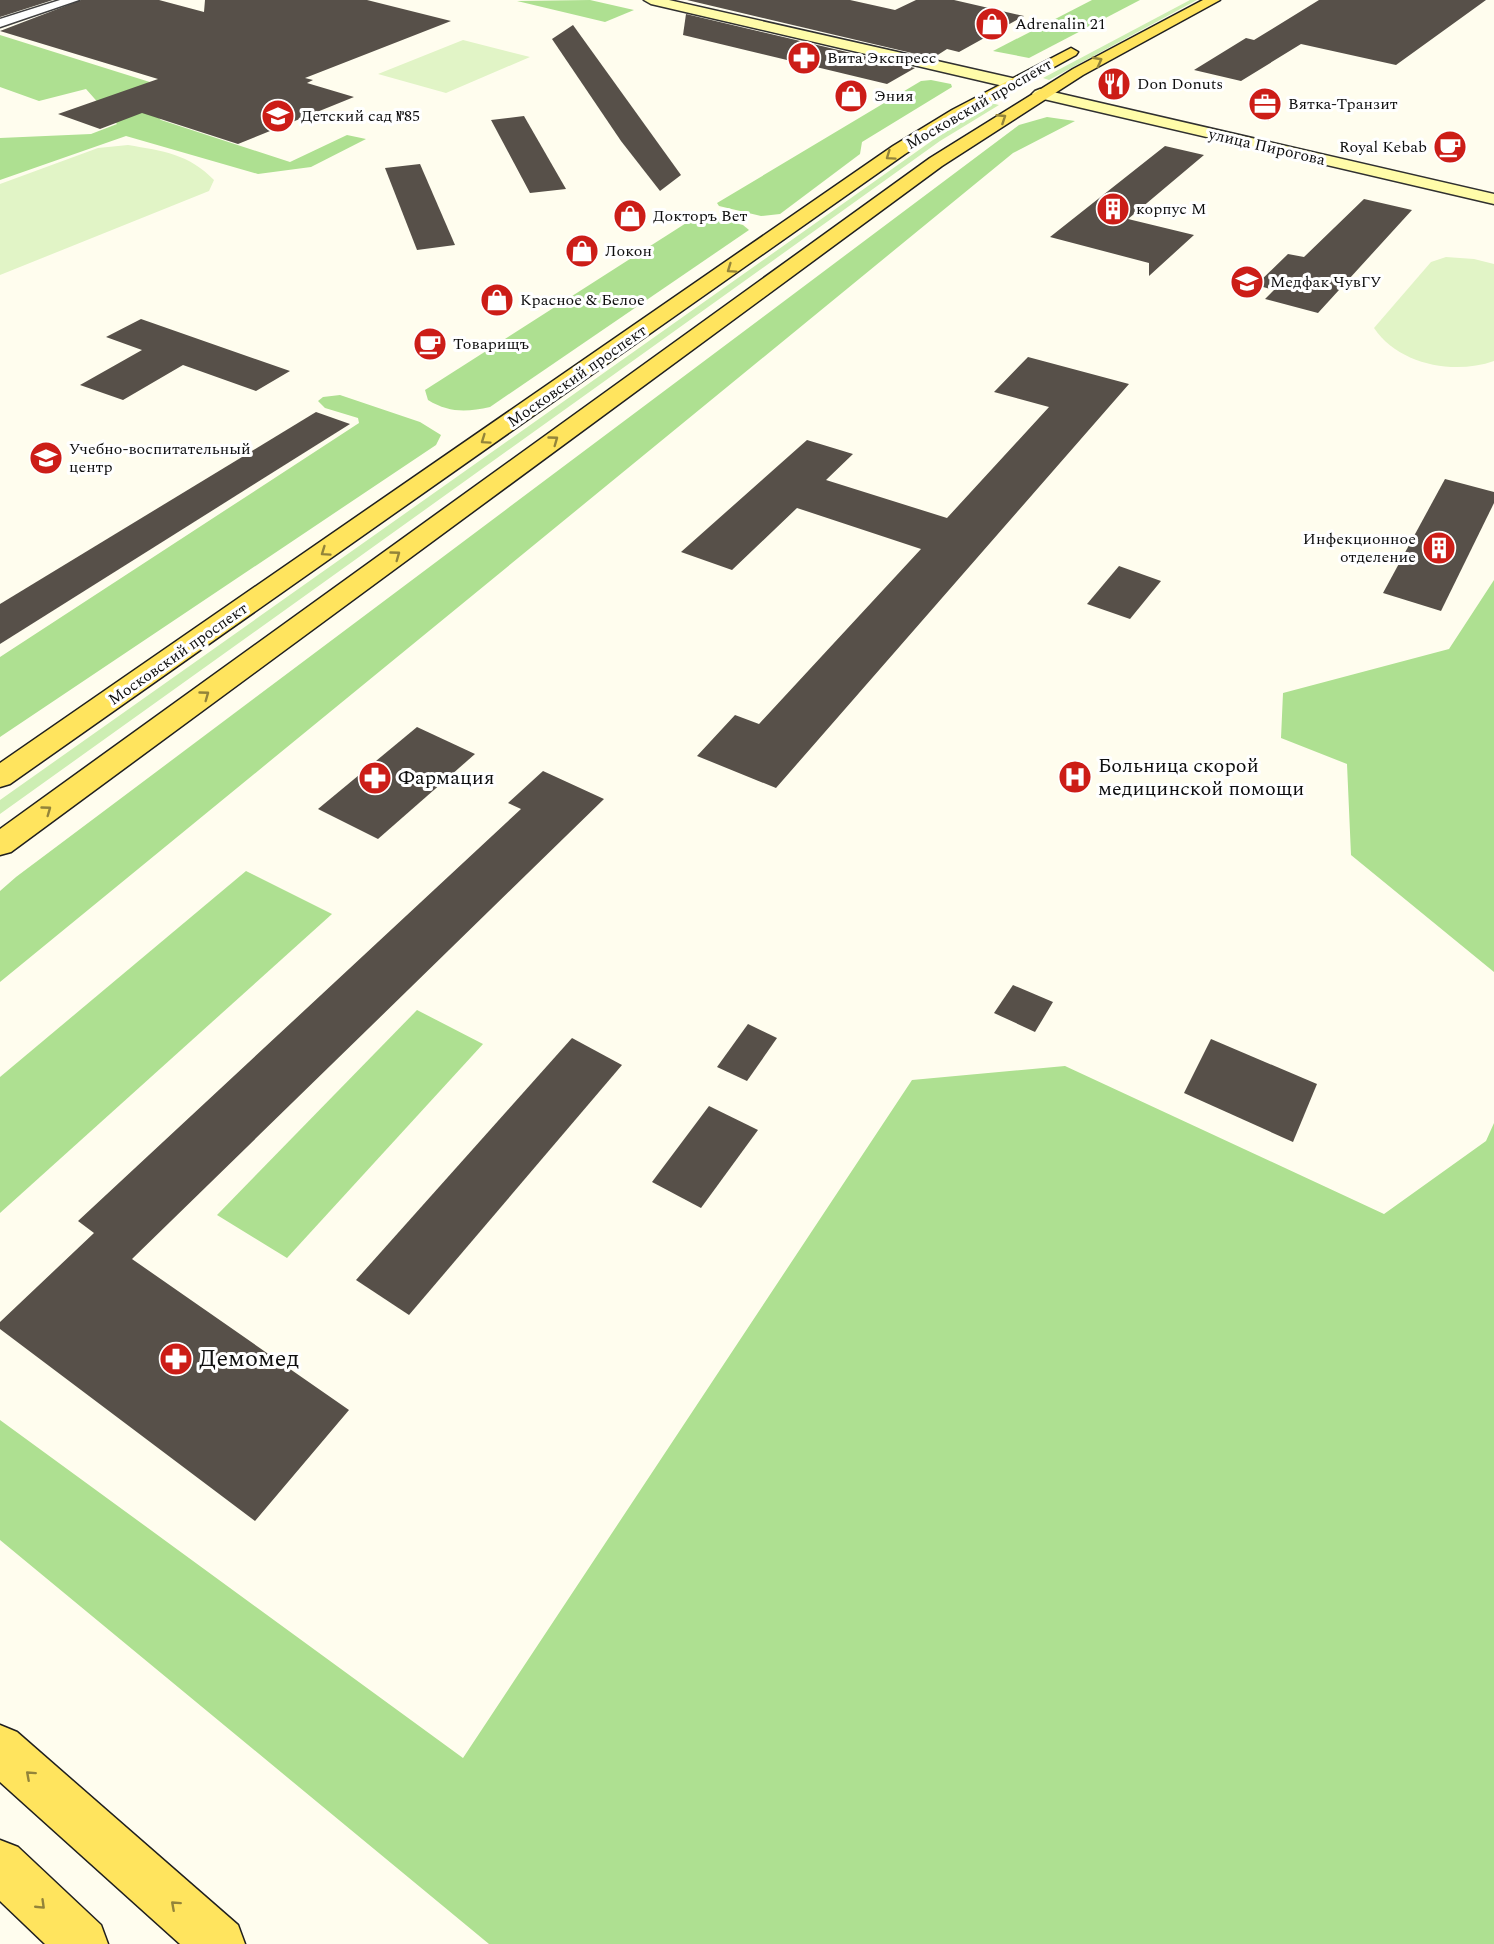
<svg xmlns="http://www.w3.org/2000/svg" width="1494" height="1944" font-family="Spectral,serif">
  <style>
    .green { fill: #cdeeb3 }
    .forest { fill: #aee091 }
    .pitch { fill: #e1f4c6 }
    .building { fill: #575049 }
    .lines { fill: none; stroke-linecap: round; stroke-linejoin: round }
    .street-casing { stroke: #414141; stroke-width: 3 }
    .secondary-casing { stroke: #303030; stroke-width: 3 }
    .primary-casing { stroke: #1f1f1f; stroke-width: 3 }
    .street { fill: #fff; fill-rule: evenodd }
    .secondary { fill: #fffca9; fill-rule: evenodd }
    .primary { fill: #ffe45e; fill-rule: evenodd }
    .oneway { stroke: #93843a }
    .labels { text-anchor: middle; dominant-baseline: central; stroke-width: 6; stroke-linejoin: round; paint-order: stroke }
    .far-poi-label { font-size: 16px; fill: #0e0e0e; stroke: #fff; text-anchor: start }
    .far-street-label { font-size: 16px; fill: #0e0e0e; stroke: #fff }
    .poi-label { font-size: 20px; fill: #0e0e0e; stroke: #fff; text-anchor: start }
    .near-poi-label { font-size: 24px; fill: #0e0e0e; stroke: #fff; text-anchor: start }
  </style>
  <rect width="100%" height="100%" fill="#fffdee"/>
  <!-- green -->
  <g class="green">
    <polygon points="1190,0 1197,0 1049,80 1043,78"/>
    <polygon points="991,103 999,105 940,141 0,814 0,800 933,140"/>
  </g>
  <!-- forest -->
  <g class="forest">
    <polygon points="590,0 634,10 605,22 517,1"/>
    <polygon points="1092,0 1140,0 1029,58 993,51"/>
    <polygon points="0,35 172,89 137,96 161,120 290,162 347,135 366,139 311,167 258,174 126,136 0,180 0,138 91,134 117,124 86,89 39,101 0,87"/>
    <polygon points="931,80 951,84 952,87 862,142 860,154 780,214 761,216 719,206 717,203 921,81"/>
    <polygon points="1047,117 1075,121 1013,153 0,982 0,891 16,877 1019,125"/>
    <path d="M709 216 743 225 749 230 490 407C467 412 449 413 428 400L425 390 694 218Z"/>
    <polygon points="340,395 420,422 441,435 436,445 0,737 0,657 359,423 358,418 325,408 318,401 323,397"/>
    <polygon points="1494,580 1494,972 1351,855 1347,764 1281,738 1283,693 1449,649"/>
    <polygon points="246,871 332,914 0,1213 0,1077"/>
    <polygon points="417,1010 483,1044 287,1258 217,1215"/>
    <polygon points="1065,1066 1384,1214 1486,1141 1494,1123 1494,1944 489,1944 0,1540 0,1420 463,1758 912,1080"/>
  </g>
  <!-- pitch -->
  <g class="pitch">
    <polygon points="463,40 530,57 446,93 378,74"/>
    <path d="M128 145C163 151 189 154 214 180L209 191 0 275V184L98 148Z"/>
    <path d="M1446 257 1474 259 1494 264V361C1454 375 1399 365 1374 328L1431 262Z"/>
  </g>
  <!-- building -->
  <g class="building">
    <polygon points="0,0 53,0 0,17"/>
    <polygon points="81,0 159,0 204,12 205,0 367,0 451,21 305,78 313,80 307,83 354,97 238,144 142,113 100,129 58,114 158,79 0,31"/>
    <polygon points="687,0 850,0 895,10 916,0 954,0 1024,16 959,52 947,49 933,58"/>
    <polygon points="1319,0 1486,0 1396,65 1301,44 1241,81 1194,70 1246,38 1254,40"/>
    <polygon points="686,14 915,68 887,84 683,35"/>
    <polygon points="573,25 681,175 660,191 621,141 552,39"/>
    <polygon points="524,116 566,189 530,193 491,120"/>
    <polygon points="1165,146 1204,155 1128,219 1194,235 1149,276 1149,263 1050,237"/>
    <polygon points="420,164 455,245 417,250 385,168"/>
    <polygon points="1364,199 1412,210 1318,313 1265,299 1274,290 1256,285 1288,254 1304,257"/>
    <polygon points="141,319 290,371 256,391 183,365 123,400 80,385 142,350 106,337"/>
    <polygon points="1028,357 1129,384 776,788 697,756 735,715 759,724 921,549 797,508 732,570 681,552 807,440 853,454 826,480 947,518 1049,407 994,392"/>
    <polygon points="316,412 350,424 0,644 0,604"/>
    <polygon points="1445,479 1494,492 1494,503 1441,611 1383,593"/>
    <polygon points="1119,566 1161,581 1130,619 1087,604"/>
    <polygon points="417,727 475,754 378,839 318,809"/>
    <polygon points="543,771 604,799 132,1259 349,1410 255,1521 0,1329 0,1322 94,1233 78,1221 521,809 508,803"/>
    <polygon points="1013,985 1053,1002 1035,1032 994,1013"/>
    <polygon points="748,1024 777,1038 747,1081 717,1067"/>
    <polygon points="572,1038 622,1065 409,1315 356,1280"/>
    <polygon points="1211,1039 1317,1084 1293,1142 1184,1093"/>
    <polygon points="709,1106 758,1130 701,1208 652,1182"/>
  </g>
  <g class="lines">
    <defs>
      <polygon id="street" points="60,0 79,0 0,27 0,19"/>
      <g id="secondary">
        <polygon points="644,0 669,0 1012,78 1020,83 1012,88 651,4"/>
        <polygon points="1040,89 1494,194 1494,204 1035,97 1032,94 1035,91"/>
      </g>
      <g id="primary">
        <polygon points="1203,0 1220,0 1083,75 942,166 11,852 0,855 0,829 930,158 1073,69"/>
        <polygon points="1071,48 1078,52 1076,55 964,116 905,154 10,784 0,787 0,763 893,146 952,110"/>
        <polygon points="0,1725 17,1732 238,1925 245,1944 180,1944 0,1782"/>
        <polygon points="0,1840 18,1847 101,1925 108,1944 45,1944 0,1901"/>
      </g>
    </defs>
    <!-- street casing -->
    <use href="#street" class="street-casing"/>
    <!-- secondary casing -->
    <use href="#secondary" class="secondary-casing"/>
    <!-- primary casing -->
    <use href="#primary" class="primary-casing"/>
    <!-- street -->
    <use href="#street" class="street"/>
    <!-- secondary -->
    <use href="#secondary" class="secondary"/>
    <!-- primary -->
    <use href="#primary" class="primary"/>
  </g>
  <!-- one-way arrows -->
  <defs><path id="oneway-chevron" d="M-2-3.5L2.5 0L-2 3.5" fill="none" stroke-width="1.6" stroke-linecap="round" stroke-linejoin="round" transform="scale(1.5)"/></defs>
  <g class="oneway">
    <use href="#oneway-chevron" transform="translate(1098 61) rotate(-28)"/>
    <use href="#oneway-chevron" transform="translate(1002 118) rotate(-33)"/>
    <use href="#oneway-chevron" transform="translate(890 156) rotate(145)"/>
    <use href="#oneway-chevron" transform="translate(731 269) rotate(145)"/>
    <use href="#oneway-chevron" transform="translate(485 440) rotate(145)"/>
    <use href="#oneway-chevron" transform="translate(554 440) rotate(-36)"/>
    <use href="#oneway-chevron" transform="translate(325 552) rotate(145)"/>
    <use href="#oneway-chevron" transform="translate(396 555) rotate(-36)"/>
    <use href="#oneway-chevron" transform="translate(205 695) rotate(-36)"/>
    <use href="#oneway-chevron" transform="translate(47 810) rotate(-36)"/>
    <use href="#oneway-chevron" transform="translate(30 1775) rotate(-138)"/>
    <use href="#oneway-chevron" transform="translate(41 1905) rotate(44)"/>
    <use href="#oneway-chevron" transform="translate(175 1905) rotate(-138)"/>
  </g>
  <!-- icons -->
  <defs>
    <symbol id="shop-disc" viewBox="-11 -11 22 22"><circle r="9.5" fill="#cc1d17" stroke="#fff"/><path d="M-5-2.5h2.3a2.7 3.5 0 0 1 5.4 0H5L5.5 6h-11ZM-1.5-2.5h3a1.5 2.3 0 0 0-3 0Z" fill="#fff"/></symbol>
    <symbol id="pharmacy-disc" viewBox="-11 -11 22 22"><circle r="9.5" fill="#cc1d17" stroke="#fff"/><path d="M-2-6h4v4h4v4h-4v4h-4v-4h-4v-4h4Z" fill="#fff"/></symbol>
    <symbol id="restaurant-disc" viewBox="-11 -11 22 22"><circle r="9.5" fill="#cc1d17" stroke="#fff"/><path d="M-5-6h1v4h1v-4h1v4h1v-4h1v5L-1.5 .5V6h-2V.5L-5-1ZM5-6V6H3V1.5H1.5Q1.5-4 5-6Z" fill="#fff"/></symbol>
    <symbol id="office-disc" viewBox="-11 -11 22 22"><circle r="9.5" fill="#cc1d17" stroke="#fff"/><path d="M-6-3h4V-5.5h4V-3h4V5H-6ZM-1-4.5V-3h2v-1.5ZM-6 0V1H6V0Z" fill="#fff"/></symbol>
    <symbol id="school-disc" viewBox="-11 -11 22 22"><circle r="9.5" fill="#cc1d17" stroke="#fff"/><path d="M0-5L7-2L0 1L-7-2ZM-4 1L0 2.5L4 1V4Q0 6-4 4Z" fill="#fff"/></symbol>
    <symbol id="cafe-disc" viewBox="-11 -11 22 22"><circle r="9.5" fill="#cc1d17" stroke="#fff"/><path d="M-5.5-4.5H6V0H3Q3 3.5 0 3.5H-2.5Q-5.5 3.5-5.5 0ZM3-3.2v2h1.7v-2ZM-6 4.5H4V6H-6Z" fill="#fff"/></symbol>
    <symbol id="building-disc" viewBox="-11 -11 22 22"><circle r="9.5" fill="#cc1d17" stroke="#fff"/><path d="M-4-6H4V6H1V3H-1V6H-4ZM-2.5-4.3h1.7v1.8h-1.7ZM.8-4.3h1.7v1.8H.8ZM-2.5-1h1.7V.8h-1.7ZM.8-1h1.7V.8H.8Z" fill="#fff"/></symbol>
    <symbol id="university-disc" viewBox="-11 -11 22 22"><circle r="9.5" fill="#cc1d17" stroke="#fff"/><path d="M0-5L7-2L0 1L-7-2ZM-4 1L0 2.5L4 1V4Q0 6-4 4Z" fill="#fff"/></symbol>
    <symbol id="hospital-disc" viewBox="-11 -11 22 22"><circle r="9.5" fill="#cc1d17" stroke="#fff"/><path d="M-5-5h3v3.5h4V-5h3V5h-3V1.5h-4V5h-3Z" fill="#fff"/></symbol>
  </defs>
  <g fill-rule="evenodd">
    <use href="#shop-disc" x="973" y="5" width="38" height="38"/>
    <use href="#pharmacy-disc" x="785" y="39" width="38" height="38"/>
    <use href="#restaurant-disc" x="1095" y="65" width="38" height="38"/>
    <use href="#shop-disc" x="832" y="77" width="38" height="38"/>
    <use href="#office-disc" x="1246" y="85" width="38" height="38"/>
    <use href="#school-disc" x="259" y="97" width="38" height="38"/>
    <use href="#cafe-disc" x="1431" y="128" width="38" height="38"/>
    <use href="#building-disc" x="1094" y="190" width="38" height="38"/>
    <use href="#shop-disc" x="611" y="197" width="38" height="38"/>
    <use href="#shop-disc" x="563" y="232" width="38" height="38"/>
    <use href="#university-disc" x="1228" y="263" width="38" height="38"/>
    <use href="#shop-disc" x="478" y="281" width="38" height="38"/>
    <use href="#cafe-disc" x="411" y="325" width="38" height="38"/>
    <use href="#school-disc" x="27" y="439" width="38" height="38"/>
    <use href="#building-disc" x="1420" y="529" width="38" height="38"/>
    <use href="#hospital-disc" x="1056" y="758" width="38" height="38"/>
    <use href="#pharmacy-disc" x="356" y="759" width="38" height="38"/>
    <use href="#pharmacy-disc" x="157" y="1340" width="38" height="38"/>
  </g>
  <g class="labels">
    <!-- far-poi labels -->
    <g class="far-poi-label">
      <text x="1015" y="24">Adrenalin 21</text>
      <text x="827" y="58">Вита Экспресс</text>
      <text x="1137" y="84">Don Donuts</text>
      <text x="874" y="96">Эния</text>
      <text x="1288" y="104">Вятка-Транзит</text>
      <text x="301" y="116">Детский сад №85</text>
      <text x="1427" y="147" text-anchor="end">Royal Kebab</text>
      <text x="1136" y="209">корпус М</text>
      <text x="653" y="216">Докторъ Вет</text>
      <text x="605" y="251">Локон</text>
      <text x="1270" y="282">Медфак ЧувГУ</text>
      <text x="520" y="300">Красное &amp; Белое</text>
      <text x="453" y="344">Товарищъ</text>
      <text x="69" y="449">Учебно-воспитательный<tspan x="69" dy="18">центр</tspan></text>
      <text x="1416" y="539" text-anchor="end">Инфекционное<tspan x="1416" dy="18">отделение</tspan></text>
    </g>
    <!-- far-street labels -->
    <g class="far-street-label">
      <text transform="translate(979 104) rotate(-30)">Московский проспект</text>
      <text transform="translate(1267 147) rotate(13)">улица Пирогова</text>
      <text transform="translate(577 376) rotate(-35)">Московский проспект</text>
      <text transform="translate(178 654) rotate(-35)">Московский проспект</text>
    </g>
    <!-- poi labels -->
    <g class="poi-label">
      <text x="1098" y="766">Больница скорой<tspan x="1098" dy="23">медицинской помощи</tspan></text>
      <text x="398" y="778">Фармация</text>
    </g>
    <!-- near-poi labels -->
    <g class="near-poi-label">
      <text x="199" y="1359">Демомед</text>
    </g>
  </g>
</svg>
